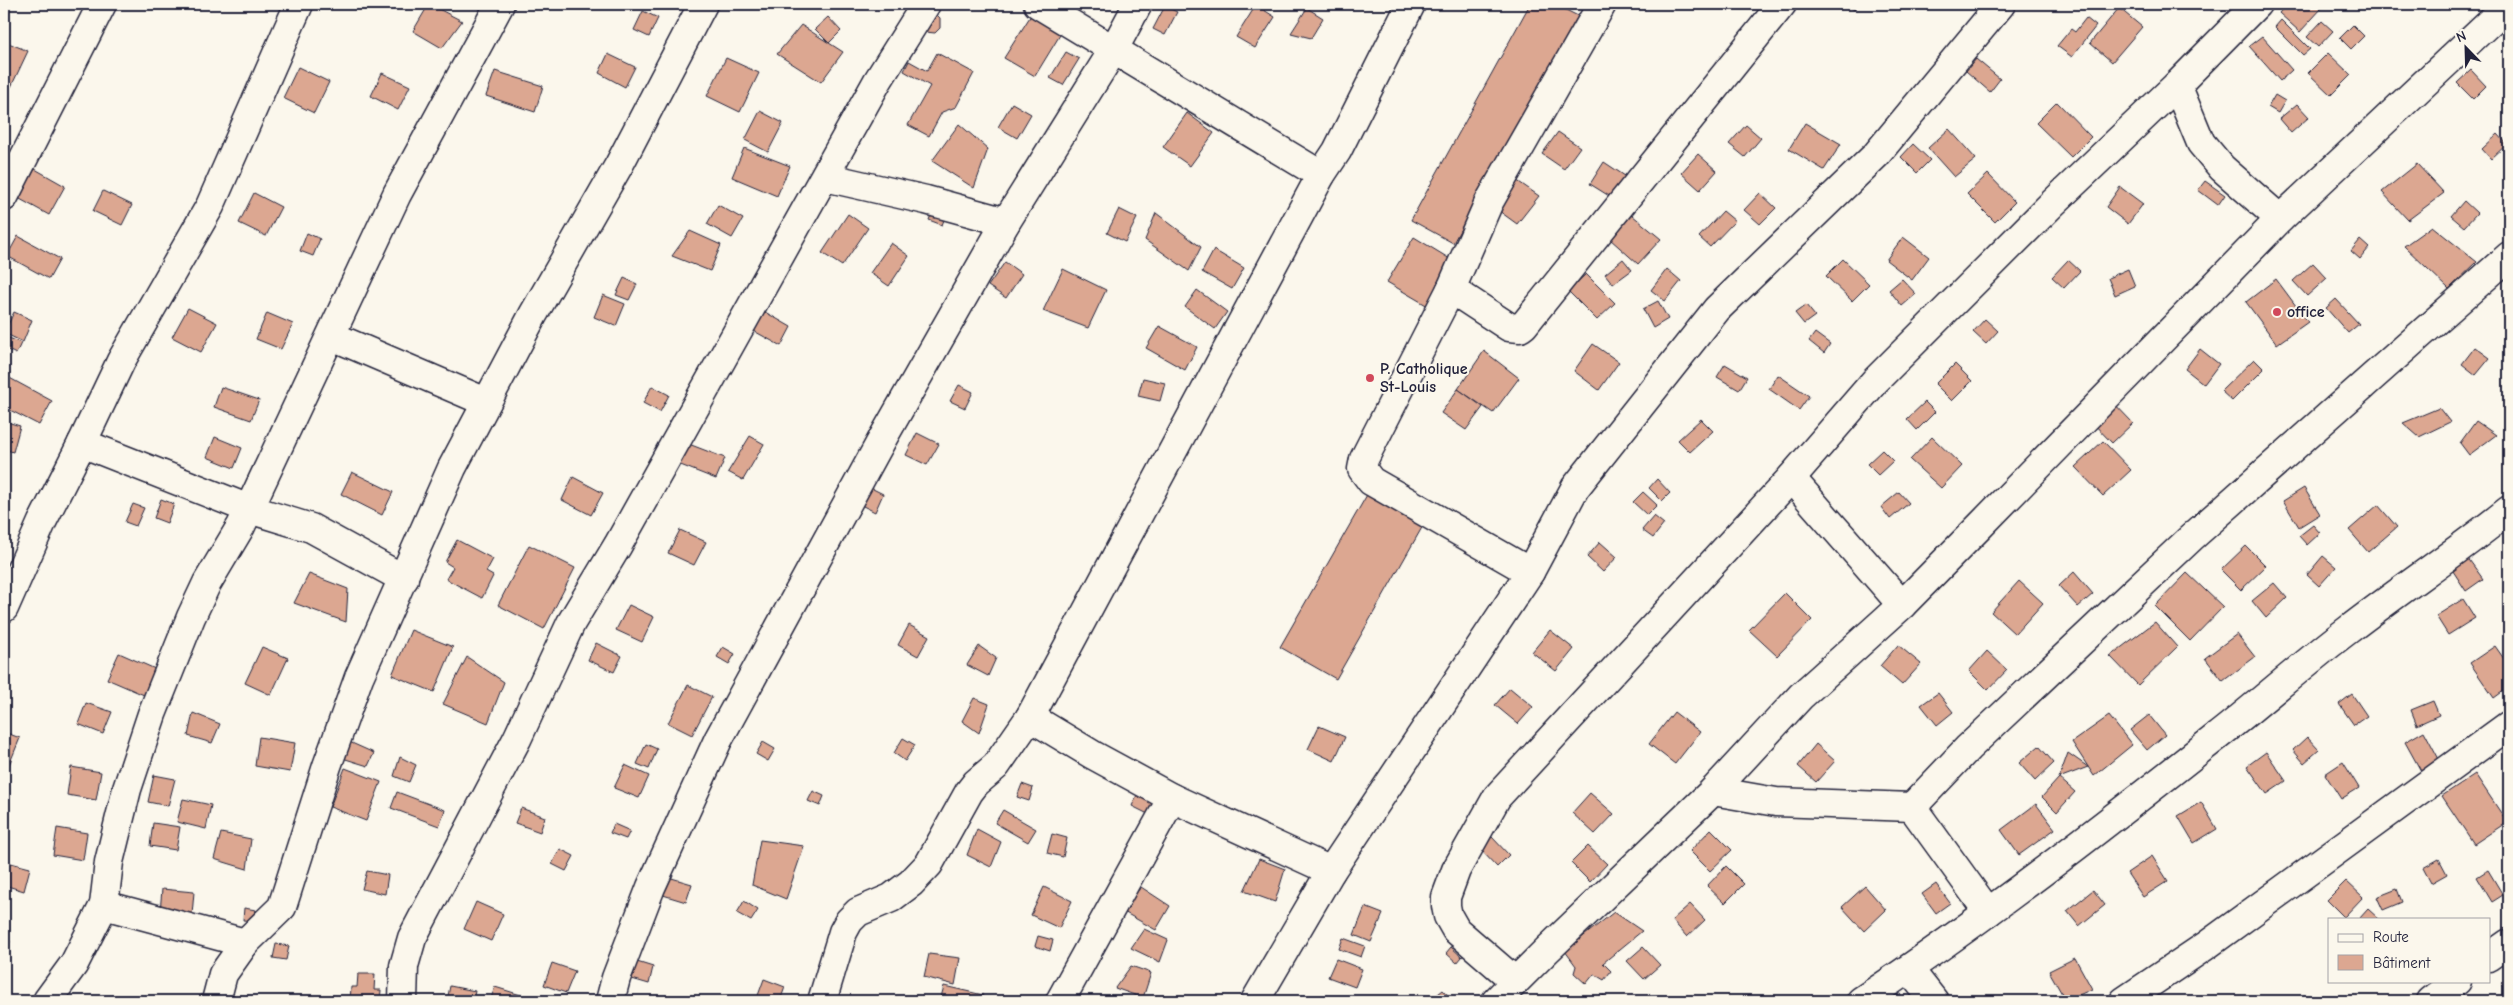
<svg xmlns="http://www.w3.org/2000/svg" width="2513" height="1005" font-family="'Comic Neue',sans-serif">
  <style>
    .building { fill: #dca791; stroke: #22223b }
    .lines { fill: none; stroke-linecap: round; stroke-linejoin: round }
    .minor-casing { stroke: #22223b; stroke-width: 31 }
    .minor { stroke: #fbf7ec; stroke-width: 28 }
    .poi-dot { fill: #d1495b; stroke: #fbf7ec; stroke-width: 2 }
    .labels { text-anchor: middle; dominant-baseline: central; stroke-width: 4; stroke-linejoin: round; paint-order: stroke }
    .poi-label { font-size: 16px; font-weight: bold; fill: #22223b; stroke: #fbf7ec; text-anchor: start }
  </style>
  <rect width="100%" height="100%" fill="#fbf7ec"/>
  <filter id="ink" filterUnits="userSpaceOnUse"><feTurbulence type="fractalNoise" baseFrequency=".02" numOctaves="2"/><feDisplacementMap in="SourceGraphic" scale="10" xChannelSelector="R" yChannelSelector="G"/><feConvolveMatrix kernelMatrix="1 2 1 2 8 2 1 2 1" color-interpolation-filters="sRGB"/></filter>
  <g filter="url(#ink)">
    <!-- building -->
    <g class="building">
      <polygon points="429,4 462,21 442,48 413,31"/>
      <polygon points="1530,4 1554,4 1578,16 1453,243 1411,220"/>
      <polygon points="1846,4 1859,4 1854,10"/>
      <polygon points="2287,4 2318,4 2322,8 2300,32 2279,13"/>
      <polygon points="1256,5 1275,17 1255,48 1236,37"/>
      <polygon points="1165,6 1177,12 1165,35 1153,29"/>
      <polygon points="1307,8 1323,18 1311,38 1291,33"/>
      <polygon points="2119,8 2142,27 2112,62 2090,43"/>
      <polygon points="643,11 658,18 649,37 634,30"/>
      <polygon points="1033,12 1063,30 1035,76 1004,58"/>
      <polygon points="935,13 940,18 940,28 935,33 925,32 922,30"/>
      <polygon points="828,17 841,31 829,43 815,29"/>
      <polygon points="2086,18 2096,26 2072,57 2057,46 2071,29 2075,32"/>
      <polygon points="2281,20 2310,49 2303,55 2275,27"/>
      <polygon points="2322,21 2333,31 2318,47 2307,37"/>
      <polygon points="801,25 843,52 821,82 777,54"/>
      <polygon points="2353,25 2364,36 2351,49 2340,38"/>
      <polygon points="2262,36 2292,70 2280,81 2249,46"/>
      <polygon points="6,42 28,51 11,87 4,84 4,46"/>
      <polygon points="1066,52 1079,59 1063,85 1050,78"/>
      <polygon points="937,53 974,73 956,107 942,112 929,136 908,125 930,86 904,71 909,61 927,71"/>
      <polygon points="2328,53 2351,75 2331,95 2308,73"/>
      <polygon points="608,54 635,67 625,87 599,73"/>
      <polygon points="726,58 759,73 740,112 707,96"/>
      <polygon points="1976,59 2000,79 1990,92 1966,71"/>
      <polygon points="298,67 329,82 314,113 283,98"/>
      <polygon points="2471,70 2486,86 2473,99 2457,83"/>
      <polygon points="495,71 543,86 535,112 486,96"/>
      <polygon points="382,73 410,86 398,110 371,96"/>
      <polygon points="2275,95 2285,101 2278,113 2268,107"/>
      <polygon points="2057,102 2091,137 2071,157 2036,123"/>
      <polygon points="1012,103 1031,114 1017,138 998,127"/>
      <polygon points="2297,104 2309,117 2291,133 2279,119"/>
      <polygon points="760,111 783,123 768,152 745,140"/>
      <polygon points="1187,113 1214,133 1190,166 1163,147"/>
      <polygon points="1805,123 1841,144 1824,170 1789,149"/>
      <polygon points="959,124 988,149 974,188 932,161"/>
      <polygon points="1746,125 1761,138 1745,157 1729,144"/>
      <polygon points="1949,129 1976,159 1954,177 1928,148"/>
      <polygon points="1558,132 1580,147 1564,169 1542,154"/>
      <polygon points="2498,134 2507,144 2491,159 2482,149"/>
      <polygon points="1913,144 1930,160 1917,173 1901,157"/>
      <polygon points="744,148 790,166 777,196 732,177"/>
      <polygon points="1698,154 1717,171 1700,190 1681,173"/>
      <polygon points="1604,162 1628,178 1614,199 1590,184"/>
      <polygon points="2417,164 2444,193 2408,220 2382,192"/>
      <polygon points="35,169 65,186 49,215 18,198"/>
      <polygon points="1988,174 2015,202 1995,222 1967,194"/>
      <polygon points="1516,180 1539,196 1517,224 1495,208"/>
      <polygon points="2205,181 2225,195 2218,205 2198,190"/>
      <polygon points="2120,187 2143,204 2128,224 2106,207"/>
      <polygon points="103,191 132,205 122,225 93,211"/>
      <polygon points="254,193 281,207 266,236 239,223"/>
      <polygon points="1760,193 1776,208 1760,224 1744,210"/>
      <polygon points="2464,201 2477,213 2464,227 2451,216"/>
      <polygon points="718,205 743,219 732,238 707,224"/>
      <polygon points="935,205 948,210 942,225 929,220"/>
      <polygon points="1119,209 1137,218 1125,242 1107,233"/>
      <polygon points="1723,211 1735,221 1710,247 1699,237"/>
      <polygon points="1156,213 1201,247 1189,271 1145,240"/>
      <polygon points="848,214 868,228 842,266 822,253"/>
      <polygon points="1632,215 1661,239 1638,264 1610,239"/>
      <polygon points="2432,226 2477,262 2449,289 2404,246"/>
      <polygon points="690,231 721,245 710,271 672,256"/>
      <polygon points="307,233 320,239 313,256 300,251"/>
      <polygon points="18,236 60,259 49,279 7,256"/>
      <polygon points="1414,237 1455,262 1428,306 1387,282"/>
      <polygon points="1903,237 1929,257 1912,280 1886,260"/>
      <polygon points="2360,240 2369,248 2360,259 2351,251"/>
      <polygon points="891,243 909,256 889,286 870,273"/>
      <polygon points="1214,250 1244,268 1232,289 1202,272"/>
      <polygon points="1623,259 1632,270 1613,284 1605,274"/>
      <polygon points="1843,259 1869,284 1852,301 1826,276"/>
      <polygon points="2068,260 2080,271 2064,288 2052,277"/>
      <polygon points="1005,262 1022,274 1006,298 988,286"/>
      <polygon points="2313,263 2327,278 2307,296 2293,281"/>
      <polygon points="1063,269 1106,290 1088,328 1043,311"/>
      <polygon points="1667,269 1681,281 1665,301 1651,290"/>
      <polygon points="2128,269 2135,286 2115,295 2108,278"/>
      <polygon points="1586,274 1615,303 1597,320 1568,291"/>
      <polygon points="624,278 637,284 629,300 616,295"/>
      <polygon points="1902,279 1916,294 1902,306 1889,290"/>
      <polygon points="2276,279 2308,322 2277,344 2246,302"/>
      <polygon points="1197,290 1227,312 1215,329 1185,307"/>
      <polygon points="603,295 625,304 616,326 594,317"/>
      <polygon points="2336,299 2359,324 2348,333 2326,308"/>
      <polygon points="1658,301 1668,319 1653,328 1643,309"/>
      <polygon points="1806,305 1815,316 1804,324 1795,313"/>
      <polygon points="188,308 217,323 201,352 172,337"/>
      <polygon points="14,312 32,320 23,342 4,333"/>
      <polygon points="765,312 791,327 781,346 754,331"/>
      <polygon points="267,313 293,324 281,349 256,339"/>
      <polygon points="1985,319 1998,331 1986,344 1973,332"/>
      <polygon points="1159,326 1197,347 1185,370 1146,348"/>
      <polygon points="1815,333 1830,344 1824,353 1809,341"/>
      <polygon points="4,336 21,343 16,354 4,348"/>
      <polygon points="1593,344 1619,362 1599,390 1574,371"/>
      <polygon points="2475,347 2490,358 2476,375 2462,364"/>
      <polygon points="2200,349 2219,364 2204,384 2185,369"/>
      <polygon points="1484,351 1519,378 1493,413 1458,389"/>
      <polygon points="2254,359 2264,369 2232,401 2221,391"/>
      <polygon points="1725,364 1747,377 1739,390 1717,377"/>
      <polygon points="1955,364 1972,381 1952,401 1935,384"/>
      <polygon points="4,375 52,401 39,425 4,407"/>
      <polygon points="1778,375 1809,396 1799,410 1769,389"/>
      <polygon points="1143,378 1165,383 1160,401 1138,396"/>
      <polygon points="959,385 973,392 965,408 950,401"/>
      <polygon points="652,386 669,395 660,412 643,403"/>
      <polygon points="221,387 259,400 251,420 214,407"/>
      <polygon points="1458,389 1483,407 1466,430 1441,413"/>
      <polygon points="2109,398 2133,423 2112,443 2088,418"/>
      <polygon points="1925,402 1935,412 1917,430 1907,419"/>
      <polygon points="2439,408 2450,422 2419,437 2403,423"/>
      <polygon points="1701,419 1713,431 1690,452 1678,440"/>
      <polygon points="4,421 20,426 13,452 4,449"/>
      <polygon points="2476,421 2496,435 2469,455 2460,443"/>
      <polygon points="917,433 939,444 927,465 906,455"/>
      <polygon points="750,436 764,444 743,480 728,472"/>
      <polygon points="215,437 242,448 234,468 207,457"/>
      <polygon points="1932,437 1962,466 1941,488 1910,460"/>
      <polygon points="681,441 725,458 716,479 673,462"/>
      <polygon points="2103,441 2131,470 2103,496 2075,467"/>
      <polygon points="1882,450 1893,461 1878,475 1867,464"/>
      <polygon points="352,472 393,492 382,515 341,494"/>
      <polygon points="573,477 603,493 591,515 562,500"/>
      <polygon points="1657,479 1670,493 1662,501 1649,488"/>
      <polygon points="865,485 883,494 875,512 857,503"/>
      <polygon points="2304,488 2320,514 2299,527 2283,501"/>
      <polygon points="1643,492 1657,505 1647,515 1633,502"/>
      <polygon points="1899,492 1909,503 1890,519 1881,507"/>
      <polygon points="1368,493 1424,524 1336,679 1280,647"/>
      <polygon points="161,499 174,504 167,523 154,518"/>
      <polygon points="133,504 144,508 136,526 125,522"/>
      <polygon points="2378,505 2397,527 2368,552 2349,530"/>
      <polygon points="1654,516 1664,524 1653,538 1642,530"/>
      <polygon points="2313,525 2320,533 2307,545 2299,536"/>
      <polygon points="680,530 706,542 694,565 668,553"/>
      <polygon points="457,540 493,559 486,572 493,576 482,598 446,579 453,567 445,562"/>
      <polygon points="1600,542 1617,557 1603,572 1587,557"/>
      <polygon points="529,545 575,568 544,629 498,605"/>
      <polygon points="2246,546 2266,566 2241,590 2221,570"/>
      <polygon points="2323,556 2336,567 2319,586 2307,575"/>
      <polygon points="2467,557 2483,579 2466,591 2451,568"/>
      <polygon points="2074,572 2093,594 2078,607 2059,586"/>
      <polygon points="2187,573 2223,607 2190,641 2155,606"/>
      <polygon points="309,574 348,589 346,622 294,603"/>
      <polygon points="2019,581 2043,603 2015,634 1991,612"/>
      <polygon points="2274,583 2287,598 2266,618 2252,601"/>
      <polygon points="1785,593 1812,620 1777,656 1749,630"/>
      <polygon points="2463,599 2475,618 2448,635 2436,616"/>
      <polygon points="629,605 654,617 642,642 616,630"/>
      <polygon points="2155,622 2177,647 2138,685 2110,656"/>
      <polygon points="909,625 929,636 918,656 898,645"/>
      <polygon points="411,630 453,647 434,692 392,675"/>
      <polygon points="1550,630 1574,649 1556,671 1532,652"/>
      <polygon points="2237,634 2255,657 2223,681 2205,658"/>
      <polygon points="596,643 622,656 614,672 588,660"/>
      <polygon points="1898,645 1921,664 1902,685 1880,666"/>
      <polygon points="979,646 996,658 988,676 967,665"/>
      <polygon points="2495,646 2509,666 2509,687 2494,698 2470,663"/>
      <polygon points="262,647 288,658 271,695 245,683"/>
      <polygon points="723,647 735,654 729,664 717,657"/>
      <polygon points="1987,651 2007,670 1988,690 1969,671"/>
      <polygon points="119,653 162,672 151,698 107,679"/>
      <polygon points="467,657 504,682 488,723 443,704"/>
      <polygon points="688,685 712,697 692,735 668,723"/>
      <polygon points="1510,688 1533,707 1518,724 1495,705"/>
      <polygon points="1938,693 1953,712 1937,725 1921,705"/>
      <polygon points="2352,694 2367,716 2354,725 2339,704"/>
      <polygon points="974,698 989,704 979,733 962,721"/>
      <polygon points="2433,701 2439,715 2417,725 2411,710"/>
      <polygon points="86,703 112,712 103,734 78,724"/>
      <polygon points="1674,712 1700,732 1675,764 1649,744"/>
      <polygon points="193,713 220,724 212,743 188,736"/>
      <polygon points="2149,715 2165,735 2147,750 2130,730"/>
      <polygon points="2109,716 2132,745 2094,776 2072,742"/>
      <polygon points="1319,726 1345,737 1334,761 1308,749"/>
      <polygon points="2424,731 2440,761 2421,771 2405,742"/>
      <polygon points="4,732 20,738 4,777"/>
      <polygon points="259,737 295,743 290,772 255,766"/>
      <polygon points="2307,737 2319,750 2304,763 2293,750"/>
      <polygon points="903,738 915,745 905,761 894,753"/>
      <polygon points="345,740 374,753 368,766 336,756"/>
      <polygon points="763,742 775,749 768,761 756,754"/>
      <polygon points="646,744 657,749 649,769 637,764"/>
      <polygon points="1816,744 1835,761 1816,782 1798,766"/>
      <polygon points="2039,746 2054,763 2035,781 2019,763"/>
      <polygon points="2266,752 2286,781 2267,794 2247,766"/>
      <polygon points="2068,753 2088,767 2059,778"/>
      <polygon points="400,757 416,765 409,782 394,776"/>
      <polygon points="2343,762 2359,788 2341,799 2325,774"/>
      <polygon points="625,765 649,776 639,798 614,788"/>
      <polygon points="71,767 101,772 96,800 67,795"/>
      <polygon points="345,768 381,782 366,821 330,807"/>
      <polygon points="2475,774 2507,822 2474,844 2442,796"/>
      <polygon points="154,775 175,779 168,806 148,802"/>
      <polygon points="2059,778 2075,792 2057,812 2042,797"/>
      <polygon points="1022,784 1033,788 1029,801 1017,797"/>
      <polygon points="1140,788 1157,796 1148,814 1132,806"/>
      <polygon points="813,791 824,796 820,806 808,801"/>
      <polygon points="397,792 445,810 439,826 391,808"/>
      <polygon points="1590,793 1614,814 1595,834 1572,813"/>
      <polygon points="183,799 211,805 206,829 177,822"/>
      <polygon points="2201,802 2217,829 2194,843 2178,816"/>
      <polygon points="2036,804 2055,829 2019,855 2001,830"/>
      <polygon points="521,808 545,817 540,832 515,823"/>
      <polygon points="1003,810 1036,829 1028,842 995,823"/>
      <polygon points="153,823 180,827 176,850 150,846"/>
      <polygon points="614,824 630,831 626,839 610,833"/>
      <polygon points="57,828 87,833 83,860 53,855"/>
      <polygon points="977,829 1001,842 991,867 967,855"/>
      <polygon points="1711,829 1732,850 1710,871 1690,851"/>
      <polygon points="221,833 251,839 247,869 214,859"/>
      <polygon points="1052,834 1067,838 1063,857 1047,853"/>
      <polygon points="1492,837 1509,855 1497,867 1480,849"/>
      <polygon points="760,840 804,846 786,899 752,885"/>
      <polygon points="1588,846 1607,864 1590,882 1571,863"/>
      <polygon points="560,849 574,856 566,871 552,864"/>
      <polygon points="2152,856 2168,881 2143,897 2127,873"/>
      <polygon points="1259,859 1285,869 1275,902 1244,891"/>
      <polygon points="2439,859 2447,874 2431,883 2423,868"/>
      <polygon points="7,862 30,868 24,891 4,885"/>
      <polygon points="1726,866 1744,884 1725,903 1707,886"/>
      <polygon points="2488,870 2503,895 2492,902 2477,877"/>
      <polygon points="367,871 388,875 385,894 362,889"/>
      <polygon points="668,877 692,884 686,902 663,895"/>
      <polygon points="2346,881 2363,897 2344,917 2327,900"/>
      <polygon points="1936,884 1950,903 1936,913 1922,894"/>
      <polygon points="1865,886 1886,910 1864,931 1842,907"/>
      <polygon points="1044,887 1072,901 1059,928 1031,915"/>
      <polygon points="1141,887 1170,906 1156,930 1122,911"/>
      <polygon points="162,889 194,892 192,915 160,912"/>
      <polygon points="2397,889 2402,902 2383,910 2377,897"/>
      <polygon points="2093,890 2105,905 2079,926 2067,911"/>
      <polygon points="744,901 758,910 751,921 737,913"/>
      <polygon points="476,902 503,914 491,941 464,929"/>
      <polygon points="1690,904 1705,920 1687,937 1672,920"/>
      <polygon points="1365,907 1383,914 1371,942 1354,935"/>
      <polygon points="244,908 256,910 254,921 243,920"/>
      <polygon points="2368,909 2379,919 2359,919"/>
      <polygon points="1614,912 1642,931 1603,963 1611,971 1604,980 1594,974 1586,984 1574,973 1576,966 1565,951"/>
      <polygon points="1144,929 1168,940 1160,962 1131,948"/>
      <polygon points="1038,936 1053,940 1050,951 1035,946"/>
      <polygon points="1343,938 1365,946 1361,957 1339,949"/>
      <polygon points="4,939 10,941 4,967"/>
      <polygon points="276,944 289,946 286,960 273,958"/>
      <polygon points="1451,947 1462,957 1457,963 1446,953"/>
      <polygon points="1643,947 1660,965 1644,979 1627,961"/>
      <polygon points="929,954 960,958 955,985 924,977"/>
      <polygon points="2075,958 2092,989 2066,1001 2049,971"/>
      <polygon points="1336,959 1362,969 1355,987 1328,977"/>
      <polygon points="637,962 653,967 649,984 632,979"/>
      <polygon points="552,963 575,971 566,993 544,985"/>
      <polygon points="1131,966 1151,973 1143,998 1115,988"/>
      <polygon points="358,974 375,974 374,990 381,990 380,1001 350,1001 351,987 357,987"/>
      <polygon points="2509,977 2509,993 2501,983"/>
      <polygon points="764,979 785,987 780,1001 756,1001"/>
      <polygon points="450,986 475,991 473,1001 447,1001"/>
      <polygon points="944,986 983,995 981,1001 940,1001"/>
      <polygon points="495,987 524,996 522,1001 490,1001"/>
      <polygon points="1443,990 1453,1001 1429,1001"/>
      <polygon points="1603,995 1613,1001 1600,1001"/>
    </g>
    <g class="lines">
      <defs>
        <g id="minor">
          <polyline points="1038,4 1321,175"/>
          <polyline points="2177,85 2201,143 2222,168 2280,219"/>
          <polyline points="825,177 926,200 1006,222"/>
          <polyline points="4,197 102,4"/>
          <polyline points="1451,289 1509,327 1520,328 1524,325 1782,4"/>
          <polyline points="332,336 486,402"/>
          <polyline points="82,443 249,509 311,528 404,579"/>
          <polyline points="1791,478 1902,605"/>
          <polyline points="1530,572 1575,488 1717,309 1876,155 2001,4"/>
          <polyline points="4,608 42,522 82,443 121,361 210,206 299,4"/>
          <polyline points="1030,717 1093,755 1172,798"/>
          <polyline points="1713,791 1776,802 1912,807 1968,748 2191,538 2509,256"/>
          <polyline points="1912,807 1988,912"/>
          <polyline points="104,905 245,943"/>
          <polyline points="2489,957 2509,943"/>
          <polyline points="1909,969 1934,1001"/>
          <polyline points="1515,981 1456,930 1448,916 1446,906 1446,897 1456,870 1497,797 1791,478 1875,381 2053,203 2177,85 2257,4"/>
          <polyline points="47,1001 74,964 104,905 109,862 127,789 152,714 191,617 207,583 241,526 397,194 500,4"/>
          <polyline points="216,1001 223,974 245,943 282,907 327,766 359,677 452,468 533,315 619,165 703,4"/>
          <polyline points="403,1001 404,966 412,938 517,739 571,623 618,545 877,82 926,4"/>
          <polyline points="610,1001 616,978 651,887 718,740 884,436 1006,222 1114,49 1138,4"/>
          <polyline points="822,1001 843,932 849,921 858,912 891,898 911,883 929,864 969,792 976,783 996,766 1030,717 1321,175 1337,151 1411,4"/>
          <polyline points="1060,1001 1172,798 1331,871"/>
          <polyline points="1255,1001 1331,871 1530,572 1371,481 1362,469 1364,459 1451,289 1489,202 1602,4"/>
          <polyline points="1496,1001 1547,950 1713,791 1801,696 1902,605 1980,526 2280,219 2509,4"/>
          <path d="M1861 1001C1983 920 2100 829 2215 738 2260 703 2303 664 2348 630 2401 589 2457 552 2509 510"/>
          <polyline points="2124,1001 2207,945 2509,725"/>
          <polyline points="2431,1001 2457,981"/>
        </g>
      </defs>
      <!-- minor casing -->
      <use href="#minor" class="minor-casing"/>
      <!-- minor -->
      <use href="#minor" class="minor"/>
    </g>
  </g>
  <!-- markers -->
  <g class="poi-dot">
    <circle cx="2277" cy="312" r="5"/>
    <circle cx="1370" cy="378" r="5"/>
  </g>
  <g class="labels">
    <!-- poi labels -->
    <g class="poi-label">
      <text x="2287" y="312">office</text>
      <text x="1380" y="369">P. Catholique<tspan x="1380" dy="18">St-Louis</tspan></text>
    </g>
  </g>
  <!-- margin -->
  <rect width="2513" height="1005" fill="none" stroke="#fbf7ec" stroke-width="20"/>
  <rect x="10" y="10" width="2493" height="985" fill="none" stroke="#22223b" stroke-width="2" filter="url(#ink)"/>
  <!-- legend -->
  <rect x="2328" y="918" width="162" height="65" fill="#fbf7ec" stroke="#a4a2a5"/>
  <rect x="2338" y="934" width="25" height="8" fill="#fbf7ec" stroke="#a4a2a5"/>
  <text x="2373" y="942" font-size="15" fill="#22223b">Route</text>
  <rect x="2338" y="955" width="25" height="15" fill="#dca791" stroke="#a4a2a5"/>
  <text x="2373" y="968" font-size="15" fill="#22223b">Bâtiment</text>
  <!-- north arrow -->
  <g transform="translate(2466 48) rotate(337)" stroke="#fbf7ec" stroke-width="4" paint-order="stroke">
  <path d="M0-4L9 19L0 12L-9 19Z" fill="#22223b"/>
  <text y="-8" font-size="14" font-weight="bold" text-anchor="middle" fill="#22223b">N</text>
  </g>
</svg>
